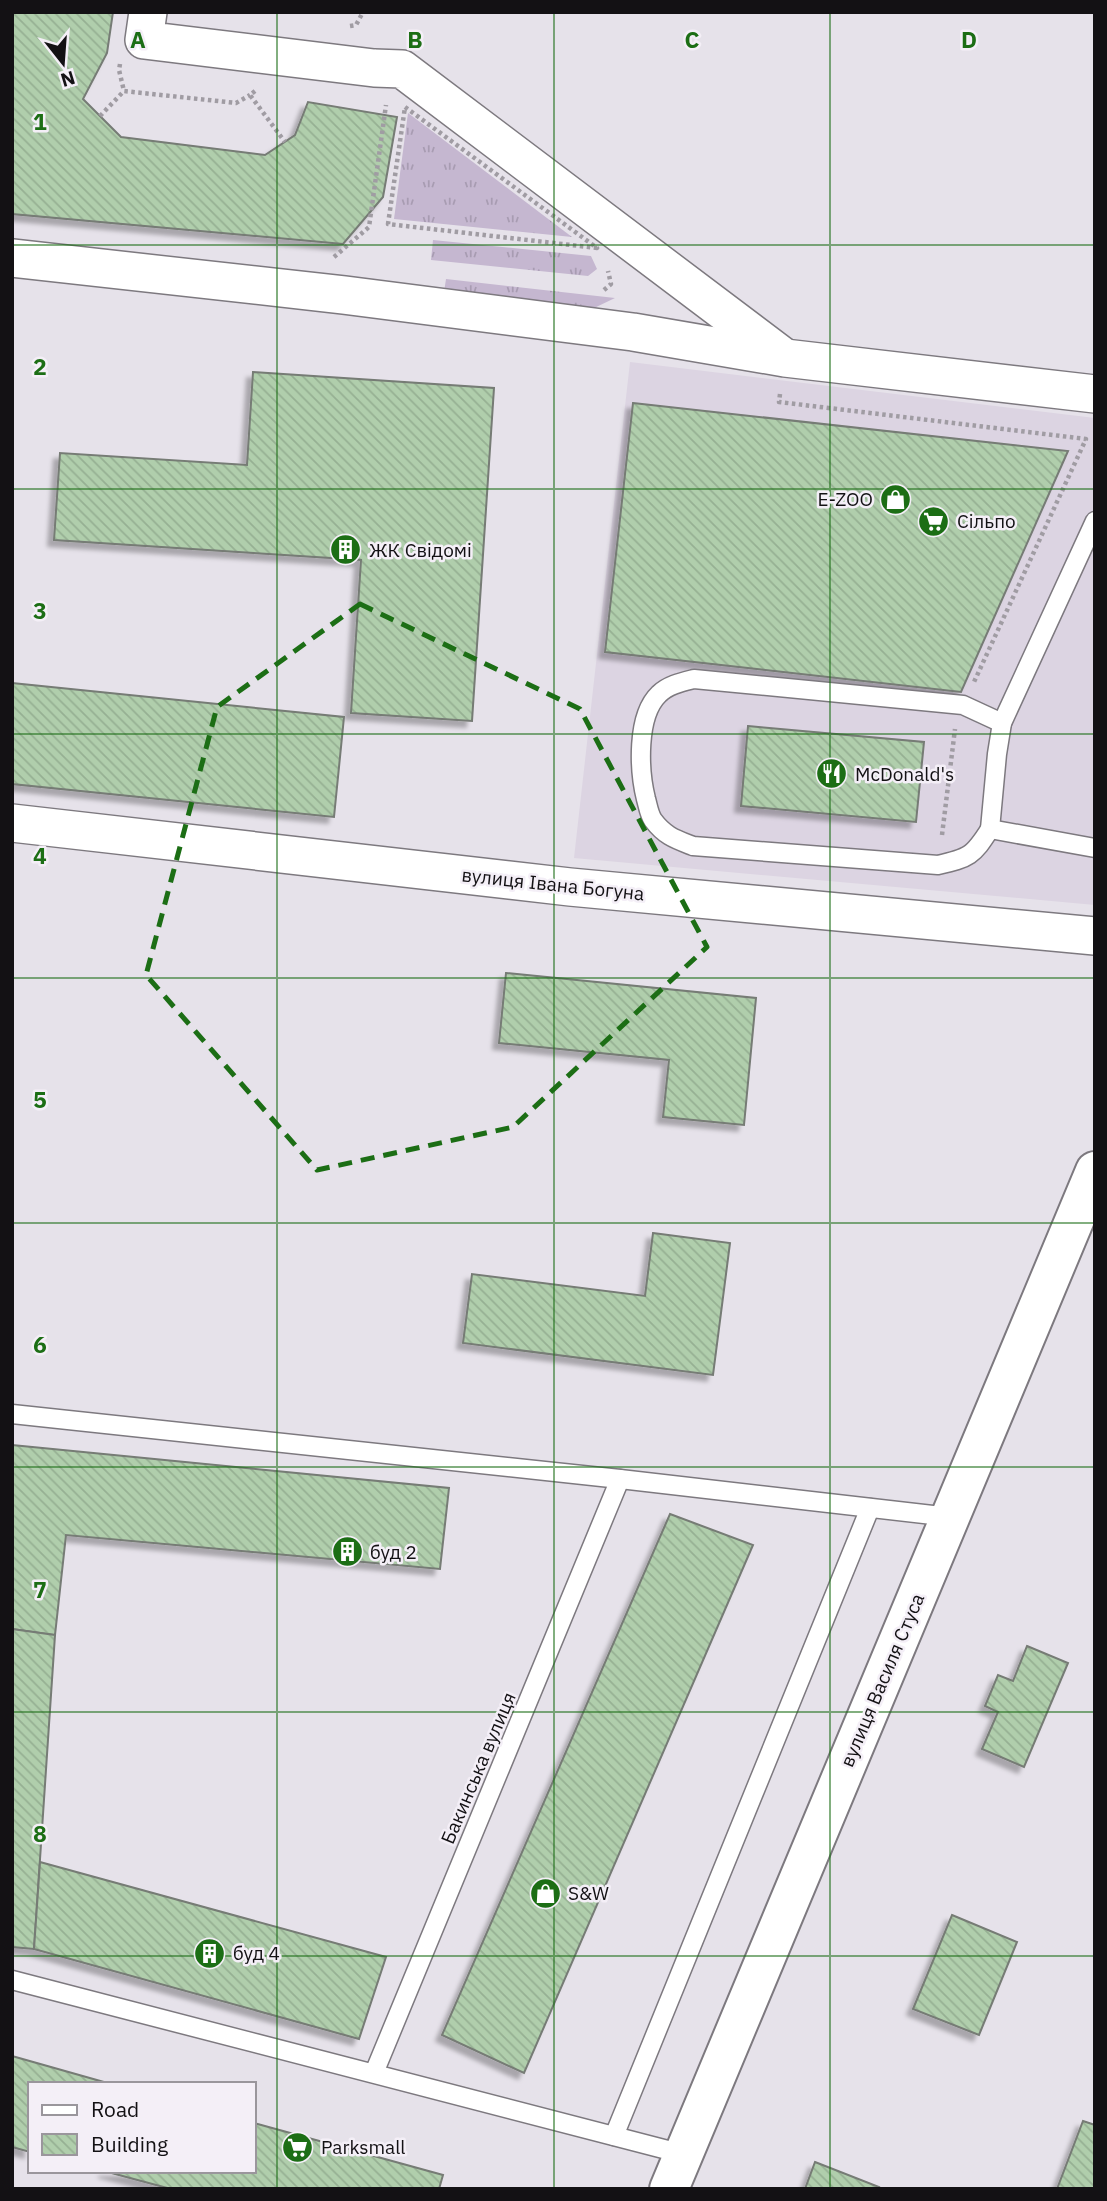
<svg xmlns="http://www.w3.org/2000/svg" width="1107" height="2201" font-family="'IBM Plex Sans',sans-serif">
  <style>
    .built { fill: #dcd4e2 }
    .grass { fill: url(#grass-tufts) }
    .building { fill: url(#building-back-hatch); stroke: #767b75; stroke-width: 2; filter: url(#shadow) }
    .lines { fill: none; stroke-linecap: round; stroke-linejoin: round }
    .lane-casing { stroke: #7d797f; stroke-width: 21 }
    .street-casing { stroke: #7d797f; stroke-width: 40 }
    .secondary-casing { stroke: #7d797f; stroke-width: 42 }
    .path { stroke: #a09ca3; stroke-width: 4.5; stroke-dasharray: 3.5 3.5; stroke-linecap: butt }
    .lane { stroke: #fff; stroke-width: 18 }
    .street { stroke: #fff; stroke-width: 37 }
    .secondary { stroke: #fff; stroke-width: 38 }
    .marked { fill: none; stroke: #1c6e15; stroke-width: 5; stroke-dasharray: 14 9; stroke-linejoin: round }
    .grid { fill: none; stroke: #1c6e15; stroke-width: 2; stroke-opacity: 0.55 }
    .labels { text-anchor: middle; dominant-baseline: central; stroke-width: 5; stroke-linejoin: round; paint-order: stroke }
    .poi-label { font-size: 19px; fill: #131114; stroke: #f4eff7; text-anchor: start }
    .street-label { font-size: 19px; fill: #131114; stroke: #f4eff7 }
    .grid-label { font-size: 23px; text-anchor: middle; font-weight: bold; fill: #1c6e15; stroke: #f4eff7; stroke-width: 5; stroke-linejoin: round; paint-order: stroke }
  </style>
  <defs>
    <pattern id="grass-tufts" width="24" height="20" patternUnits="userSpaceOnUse" patternTransform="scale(1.75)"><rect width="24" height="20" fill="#c5b7d0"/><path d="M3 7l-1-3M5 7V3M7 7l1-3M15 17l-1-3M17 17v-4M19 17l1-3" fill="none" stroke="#a89cb2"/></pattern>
    <pattern id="building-back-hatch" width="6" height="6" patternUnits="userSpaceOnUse" patternTransform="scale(1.75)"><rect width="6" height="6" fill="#b0ceac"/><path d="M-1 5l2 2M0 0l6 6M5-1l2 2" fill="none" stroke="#96b093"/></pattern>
    <filter id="shadow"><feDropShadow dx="-6" dy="6" stdDeviation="2" flood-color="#0004"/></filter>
  </defs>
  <rect width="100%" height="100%" fill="#e6e2ea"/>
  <!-- built -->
  <polygon class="built" points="630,362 1095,418 1095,905 574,858"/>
  <!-- grass -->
  <g class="grass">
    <polygon points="408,113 572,237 394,219"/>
    <polygon points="433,240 591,256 597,269 588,276 431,260"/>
    <polygon points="446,279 615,298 590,310 444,292"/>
  </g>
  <!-- building -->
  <g class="building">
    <polygon points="12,12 113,12 107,53 83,99 121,137 265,155 295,135 308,102 397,117 383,197 343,244 12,214"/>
    <polygon points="253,372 494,388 472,721 351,713 361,560 54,540 60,453 247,465"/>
    <polygon points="633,403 1068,451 961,692 605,652"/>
    <polygon points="12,683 344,717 334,817 12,784"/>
    <polygon points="748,726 924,742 916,822 741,806"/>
    <polygon points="506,973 756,998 744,1125 663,1117 669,1060 499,1043"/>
    <polygon points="653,1233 730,1243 713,1375 463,1343 472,1274 645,1296"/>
    <polygon points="12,1445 449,1488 440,1569 66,1535 55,1635 12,1629"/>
    <polygon points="670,1514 753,1545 524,2073 442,2035"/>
    <polygon points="12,1629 55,1635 34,1949 12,1947"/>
    <polygon points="1027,1646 1068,1663 1024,1767 982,1749 998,1712 985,1706 998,1675 1013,1681"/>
    <polygon points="40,1862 386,1957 359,2039 34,1949"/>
    <polygon points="952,1915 1017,1942 979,2035 913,2009"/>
    <polygon points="12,2056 111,2084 30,2084 30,2152 12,2147"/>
    <polygon points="1083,2121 1095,2125 1095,2189 1057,2189"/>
    <polygon points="254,2123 443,2175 439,2189 171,2189 104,2171 254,2171"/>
    <polygon points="815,2162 879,2187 878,2189 805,2189"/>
  </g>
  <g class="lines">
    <defs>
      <g id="lane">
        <polyline points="1095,521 1002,723 997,754 990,829 1095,848"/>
        <path d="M990 829C973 856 969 858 938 865L693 846C675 839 665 836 653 820 649 814 648 806 646 799 639 771 636 716 659 694 668 685 682 682 694 679L963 705 1002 723"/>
        <polyline points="12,1414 620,1479 950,1517"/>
        <polyline points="12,1980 683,2154"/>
        <polyline points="374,2073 620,1479"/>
        <polyline points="614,2136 870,1508"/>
      </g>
      <g id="street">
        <polyline points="148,12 144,40 374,68 402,69 781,355"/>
        <polyline points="12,258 344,295 633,332 785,358 1095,394"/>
        <polyline points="12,823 570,887 1095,936"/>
      </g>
      <polyline id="secondary" points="669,2189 1095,1171"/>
    </defs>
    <!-- lane casing -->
    <use href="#lane" class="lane-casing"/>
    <!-- street casing -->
    <use href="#street" class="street-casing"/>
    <!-- secondary casing -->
    <use href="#secondary" class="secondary-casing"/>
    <!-- path -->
    <g class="path">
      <polyline points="350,26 356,25 363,12"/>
      <polyline points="120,64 119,70 124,91"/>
      <polyline points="255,91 250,95 285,142"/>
      <polygon points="405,107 597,248 388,224"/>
      <polyline points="100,116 124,91 236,103 250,95"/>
      <polyline points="334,257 369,227 386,105"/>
      <polyline points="604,290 611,284 608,271"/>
      <polyline points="780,394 779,402 1086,439 974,682"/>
      <polyline points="942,835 955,729"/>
    </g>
    <!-- lane -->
    <use href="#lane" class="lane"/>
    <!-- street -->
    <use href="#street" class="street"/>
    <!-- secondary -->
    <use href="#secondary" class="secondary"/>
  </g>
  <!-- marked area -->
  <path class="marked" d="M360 604 580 709 707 947 513 1127 317 1170 146 975 217 707Z"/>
  <!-- grid -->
  <path class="grid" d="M277 12V2189M554 12V2189M830 12V2189M12 245H1095M12 489H1095M12 734H1095M12 978H1095M12 1223H1095M12 1467H1095M12 1712H1095M12 1956H1095"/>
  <!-- icons -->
  <defs>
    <symbol id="shop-disc" viewBox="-11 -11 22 22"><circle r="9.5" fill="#1c6e15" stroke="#f4eff7"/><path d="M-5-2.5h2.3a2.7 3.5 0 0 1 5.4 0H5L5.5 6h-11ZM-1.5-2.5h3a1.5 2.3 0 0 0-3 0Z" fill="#fff"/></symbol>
    <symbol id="supermarket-disc" viewBox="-11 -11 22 22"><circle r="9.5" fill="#1c6e15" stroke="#f4eff7"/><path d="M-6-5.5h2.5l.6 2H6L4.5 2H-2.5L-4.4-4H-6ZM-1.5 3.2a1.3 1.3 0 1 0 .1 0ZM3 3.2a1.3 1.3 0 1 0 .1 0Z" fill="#fff"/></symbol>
    <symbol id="building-disc" viewBox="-11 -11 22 22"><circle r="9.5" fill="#1c6e15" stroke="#f4eff7"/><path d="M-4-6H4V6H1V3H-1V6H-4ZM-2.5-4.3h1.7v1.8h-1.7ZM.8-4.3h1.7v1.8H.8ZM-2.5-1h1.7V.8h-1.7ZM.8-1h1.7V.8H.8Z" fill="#fff"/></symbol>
    <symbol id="restaurant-disc" viewBox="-11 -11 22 22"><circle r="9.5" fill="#1c6e15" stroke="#f4eff7"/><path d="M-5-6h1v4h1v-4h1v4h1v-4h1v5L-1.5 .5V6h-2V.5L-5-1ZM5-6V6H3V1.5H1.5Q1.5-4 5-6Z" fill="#fff"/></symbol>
  </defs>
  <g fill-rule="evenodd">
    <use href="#shop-disc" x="878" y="482" width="35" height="35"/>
    <use href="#supermarket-disc" x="916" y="504" width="35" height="35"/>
    <use href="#building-disc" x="328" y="532" width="35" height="35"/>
    <use href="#restaurant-disc" x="814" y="756" width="35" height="35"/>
    <use href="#building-disc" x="330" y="1534" width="35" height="35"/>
    <use href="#shop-disc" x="528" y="1876" width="35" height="35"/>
    <use href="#building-disc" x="192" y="1936" width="35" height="35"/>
    <use href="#supermarket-disc" x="280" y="2130" width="35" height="35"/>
  </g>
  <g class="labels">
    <!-- poi labels -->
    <g class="poi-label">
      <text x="873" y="499" text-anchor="end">E-ZOO</text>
      <text x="957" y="521">Сільпо</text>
      <text x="369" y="550">ЖК Свідомі</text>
      <text x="855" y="774">McDonald's</text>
      <text x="370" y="1552">буд 2</text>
      <text x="568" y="1893">S&amp;W</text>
      <text x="233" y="1953">буд 4</text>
      <text x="321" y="2147">Parksmall</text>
    </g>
    <!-- street labels -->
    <g class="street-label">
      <text transform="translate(553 884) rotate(6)">вулиця Івана Богуна</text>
      <text transform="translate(882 1680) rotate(-67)">вулиця Василя Стуса</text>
      <text transform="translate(478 1768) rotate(-67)">Бакинська вулиця</text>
    </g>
  </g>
  <g class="grid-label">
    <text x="138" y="48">A</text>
    <text x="415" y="48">B</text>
    <text x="692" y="48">C</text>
    <text x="969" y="48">D</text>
    <text x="40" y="130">1</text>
    <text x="40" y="375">2</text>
    <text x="40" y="619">3</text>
    <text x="40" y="864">4</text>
    <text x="40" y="1108">5</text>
    <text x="40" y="1353">6</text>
    <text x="40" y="1598">7</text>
    <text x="40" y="1842">8</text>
  </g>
  <!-- border -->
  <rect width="1107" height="2201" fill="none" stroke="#131114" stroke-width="28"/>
  <!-- legend -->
  <rect x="28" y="2082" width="228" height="91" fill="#f4eff7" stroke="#9a969c" stroke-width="2"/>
  <rect x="42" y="2105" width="35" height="10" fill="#ffffff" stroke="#9a969c" stroke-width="2"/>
  <text x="91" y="2117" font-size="21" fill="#131114">Road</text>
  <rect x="42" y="2134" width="35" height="21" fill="url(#building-back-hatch)" stroke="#9a969c" stroke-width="2"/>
  <text x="91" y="2152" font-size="21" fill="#131114">Building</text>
  <!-- north arrow -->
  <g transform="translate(63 63) rotate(163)" stroke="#f4eff7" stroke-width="5" paint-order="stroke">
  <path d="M0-5L12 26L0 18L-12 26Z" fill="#131114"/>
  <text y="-10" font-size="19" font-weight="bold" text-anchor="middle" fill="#131114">N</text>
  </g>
</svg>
